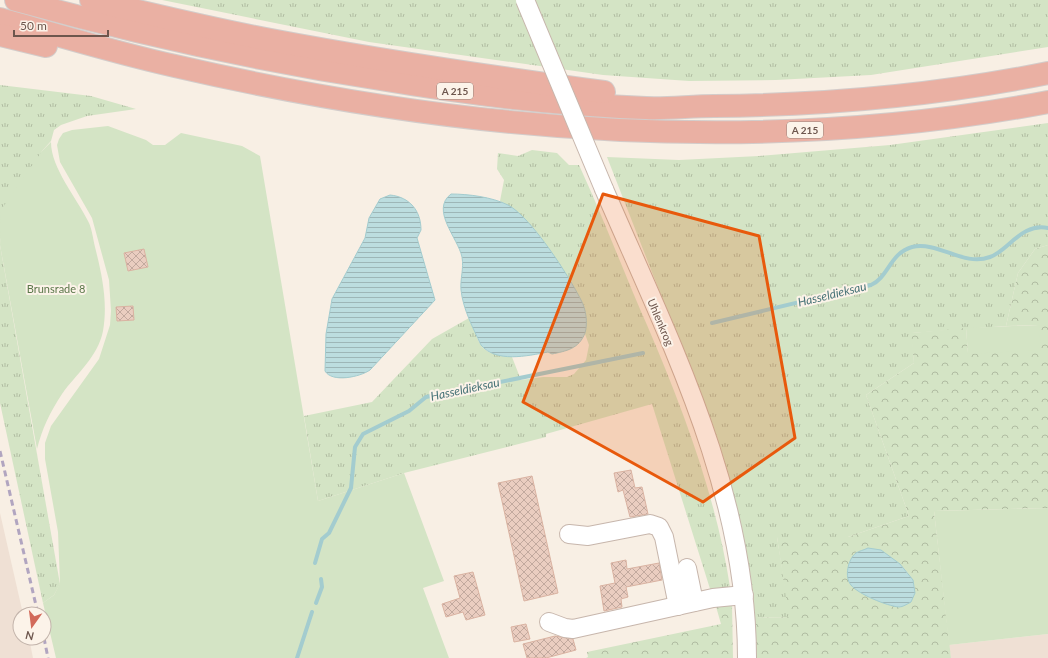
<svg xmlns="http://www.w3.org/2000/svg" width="1048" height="658" font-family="Lato,sans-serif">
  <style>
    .residential { fill: #efe0d4 }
    .grass { fill: url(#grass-tufts) }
    .forest { fill: url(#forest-crowns); fill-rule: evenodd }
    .garden { fill: #d4e4c5 }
    .water { fill: url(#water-rules); stroke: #a3cccf }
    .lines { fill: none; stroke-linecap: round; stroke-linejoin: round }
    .stream { stroke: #a3cccf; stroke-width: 4 }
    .building { fill: url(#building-cross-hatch); stroke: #dab3a2 }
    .minor-casing { stroke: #c7b6ac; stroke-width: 20 }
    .highway-casing { stroke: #d3ccca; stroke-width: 24 }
    .minor { stroke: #fff; stroke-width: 18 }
    .highway { stroke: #eab0a3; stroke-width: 22 }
    .rail { stroke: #b1a5c0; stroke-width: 3; stroke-dasharray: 6 4; stroke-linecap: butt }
    .minor-bridge-casing { stroke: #c7b6ac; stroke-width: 20; stroke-linecap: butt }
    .minor-bridge { stroke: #fff; stroke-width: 18 }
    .marked { fill: #e8590c; fill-opacity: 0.2; stroke: #e8590c; stroke-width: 3; stroke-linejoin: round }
    .labels { text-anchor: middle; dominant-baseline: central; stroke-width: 4; stroke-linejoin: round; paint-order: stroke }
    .shield { fill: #fcf3e9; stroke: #98857c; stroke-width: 1 }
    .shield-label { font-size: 10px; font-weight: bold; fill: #6d564d }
    .park-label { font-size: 11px; fill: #5b774a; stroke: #fcf3e9 }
    .street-label { font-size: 11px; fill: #6d564d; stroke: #fcf3e9 }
    .water-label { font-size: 12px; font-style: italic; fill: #477377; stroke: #fcf3e9 }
  </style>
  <defs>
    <pattern id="grass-tufts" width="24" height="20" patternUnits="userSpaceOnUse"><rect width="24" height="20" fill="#d4e4c5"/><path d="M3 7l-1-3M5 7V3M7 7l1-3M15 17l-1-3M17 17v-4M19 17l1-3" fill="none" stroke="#b0bca2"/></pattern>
    <pattern id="forest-crowns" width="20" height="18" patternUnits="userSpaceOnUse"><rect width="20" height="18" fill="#d4e4c5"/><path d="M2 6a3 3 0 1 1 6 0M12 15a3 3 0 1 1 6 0" fill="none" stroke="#b0bca2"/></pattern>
    <pattern id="water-rules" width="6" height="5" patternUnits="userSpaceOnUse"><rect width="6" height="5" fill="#bcdddf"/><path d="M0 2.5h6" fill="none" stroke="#9db6b7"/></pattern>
    <pattern id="building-cross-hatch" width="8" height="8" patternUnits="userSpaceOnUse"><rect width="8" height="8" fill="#eacdc0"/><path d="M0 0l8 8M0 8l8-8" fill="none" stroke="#c2a99e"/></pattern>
  </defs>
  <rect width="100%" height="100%" fill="#f8efe4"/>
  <!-- residential -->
  <g class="residential">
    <polygon points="0,513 23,614 20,614 20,638 29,638 33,658 0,658"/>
    <polygon points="1048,634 1048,658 951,658 949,645"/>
  </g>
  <!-- grass -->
  <g class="grass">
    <polygon points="162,0 1048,0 1048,47 871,75 776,80 689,81 603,75 369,42"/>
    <polygon points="0,85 91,96 136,109 87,116 61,125 54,130 51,141 42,151 0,240"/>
    <path d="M1048 123V245L1035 249 1018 273 1006 326 912 333 914 363 866 395 909 516 848 537H777L790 617 755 618C746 559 738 501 719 444L607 157 679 160 759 156 890 145Z"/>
    <path d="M532 150 557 153 569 165H579L592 194C611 238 628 282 647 325 683 409 716 496 730 587L711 592 652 404 546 434V437L404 473 318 501 304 416 372 402 432 339 469 318C482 348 478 353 512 357L521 380 543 377H567L574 374 586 360 589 345 585 334 586 317 557 261 534 229 516 211 500 201 504 180 497 169 498 153 518 156Z"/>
    <polygon points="0,245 60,584 54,595 43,603 0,403"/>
  </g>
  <!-- forest -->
  <g class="forest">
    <path d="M1048 245V508L934 511 951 658H756L755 618 789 617 777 537H848L909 516 866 395 914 363 911 333 966 328 968 353 1039 325 1006 326 1018 273 1035 249ZM900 564C912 578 919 584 911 602L900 607 871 598 851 584 847 575Z"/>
    <polygon points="715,603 732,604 733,658 586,658 588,657 587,652 721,624"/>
  </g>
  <!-- garden -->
  <g class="garden">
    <polygon points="108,126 146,140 153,145 165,145 181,133 242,146 260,156 318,501 404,473 444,581 423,588 449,658 56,658 43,603 54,595 60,583 58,532 45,459 45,443 51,426 99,359 110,325 111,311 109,280 92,218 60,162 57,145 59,139 63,133 72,130"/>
    <path d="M51 142C51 168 76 197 88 221 92 228 93 239 95 247 102 275 108 302 103 331 98 357 76 374 62 394 50 412 42 429 37 449L0 245 1 210 42 151Z"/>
    <polygon points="1039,325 1041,350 968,354 966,328"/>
    <polygon points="1048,508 1048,634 949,645 934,511"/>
  </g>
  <!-- water -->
  <g class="water">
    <path d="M451 194C468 194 492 197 508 205 531 217 569 276 581 300 586 309 588 323 585 333 579 349 566 351 552 354L548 352C527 356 496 363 481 345 473 328 463 309 461 290 460 279 464 269 462 257 458 238 430 210 451 194Z"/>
    <path d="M390 195C410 197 421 211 421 230L417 238 435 300 370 370C360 377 332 383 325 371L326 334 332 299 365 238 369 218 380 199Z"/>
    <path d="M868 548 881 550 900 564 913 580 915 593 911 602C907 604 903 607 899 607 887 606 858 594 851 585 844 577 848 559 856 553 859 551 864 550 868 548Z"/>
  </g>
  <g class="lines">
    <!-- stream -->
    <g class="stream">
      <path d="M712 323 871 285C888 278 890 253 912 247 939 241 963 267 990 257 1008 251 1022 222 1048 228"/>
      <polyline points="315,563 322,539 329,533 351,488 355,447 363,434 409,411 426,397 643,353"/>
      <polyline points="316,603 322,587 321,579"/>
      <polyline points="297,658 312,612"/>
    </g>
  </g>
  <!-- building -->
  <g class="building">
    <polygon points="144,249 148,267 128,271 124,253"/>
    <polygon points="133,306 134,320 117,321 116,307"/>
    <polygon points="631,470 635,488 642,487 648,514 630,517 623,490 618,492 614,473"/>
    <polygon points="532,476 558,593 524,601 498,483"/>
    <polygon points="626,560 627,569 659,563 662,580 626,587 628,597 621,599 622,607 604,611 600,586 615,583 611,563"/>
    <polygon points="473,572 485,615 466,620 463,612 446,617 442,604 460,598 454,576"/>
    <polygon points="526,624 530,639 514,642 511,627"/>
    <polygon points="555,636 573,639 576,650 546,658 527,658 523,644"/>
  </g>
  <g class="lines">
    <defs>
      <g id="minor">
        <path d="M604 189C669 340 747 490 747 658"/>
        <polyline points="569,534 588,536 650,524 659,527 664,537 678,606"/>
        <polyline points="687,568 694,602"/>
        <polyline points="549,622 565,628 573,629 713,598 744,595"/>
      </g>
      <g id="highway">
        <path d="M16 0C135 33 257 60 380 79 468 94 557 105 646 108 668 109 691 106 714 106 825 105 939 95 1048 73"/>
        <path d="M91 0C151 14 211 29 271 40 382 61 493 77 604 92"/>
        <path d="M0 19C58 35 116 53 175 66 460 132 759 157 1048 102"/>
        <polyline points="0,35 46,46"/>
      </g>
    </defs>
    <!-- minor casing -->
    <use href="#minor" class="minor-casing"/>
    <!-- highway casing -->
    <use href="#highway" class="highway-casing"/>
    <!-- minor -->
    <use href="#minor" class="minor"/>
    <!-- highway -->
    <use href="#highway" class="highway"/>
    <!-- rail -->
    <g class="rail">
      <polyline points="0,451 38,614"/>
      <polyline points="44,638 48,658"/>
    </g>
    <defs>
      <polyline id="minor-bridge" points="525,0 604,189"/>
    </defs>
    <!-- minor-bridge casing -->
    <use href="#minor-bridge" class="minor-bridge-casing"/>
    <!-- minor-bridge -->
    <use href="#minor-bridge" class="minor-bridge"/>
  </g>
  <!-- marked area -->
  <path class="marked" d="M603 194 759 236 795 438 703 502 523 402Z"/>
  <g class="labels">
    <!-- shield labels -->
    <g class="shield">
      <rect x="437" y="83" width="36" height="16" rx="3"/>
      <rect x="787" y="122" width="36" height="16" rx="3"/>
    </g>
    <g class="shield-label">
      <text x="455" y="91">A 215</text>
      <text x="805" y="130">A 215</text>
    </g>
    <!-- park labels -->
    <g class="park-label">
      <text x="56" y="288">Brunsrade 8</text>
    </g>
    <!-- street labels -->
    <g class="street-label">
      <text transform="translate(661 322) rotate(67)">Uhlenkrog</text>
    </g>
    <!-- water labels -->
    <g class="water-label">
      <text transform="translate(832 294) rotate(-14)">Hasseldieksau</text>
      <text transform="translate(465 389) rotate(-12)">Hasseldieksau</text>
    </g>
  </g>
  <!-- north arrow -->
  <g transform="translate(32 626) rotate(194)"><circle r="19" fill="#fcf3e9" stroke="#c3b4ab"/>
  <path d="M0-3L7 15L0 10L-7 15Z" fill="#d26a5a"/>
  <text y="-6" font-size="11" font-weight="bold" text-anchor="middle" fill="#6d564d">N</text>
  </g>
  <!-- scale -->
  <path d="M14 30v6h94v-6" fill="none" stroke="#6d564d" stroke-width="2"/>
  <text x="20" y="30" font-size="12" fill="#6d564d" stroke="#fcf3e9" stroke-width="3" paint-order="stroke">50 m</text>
</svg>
